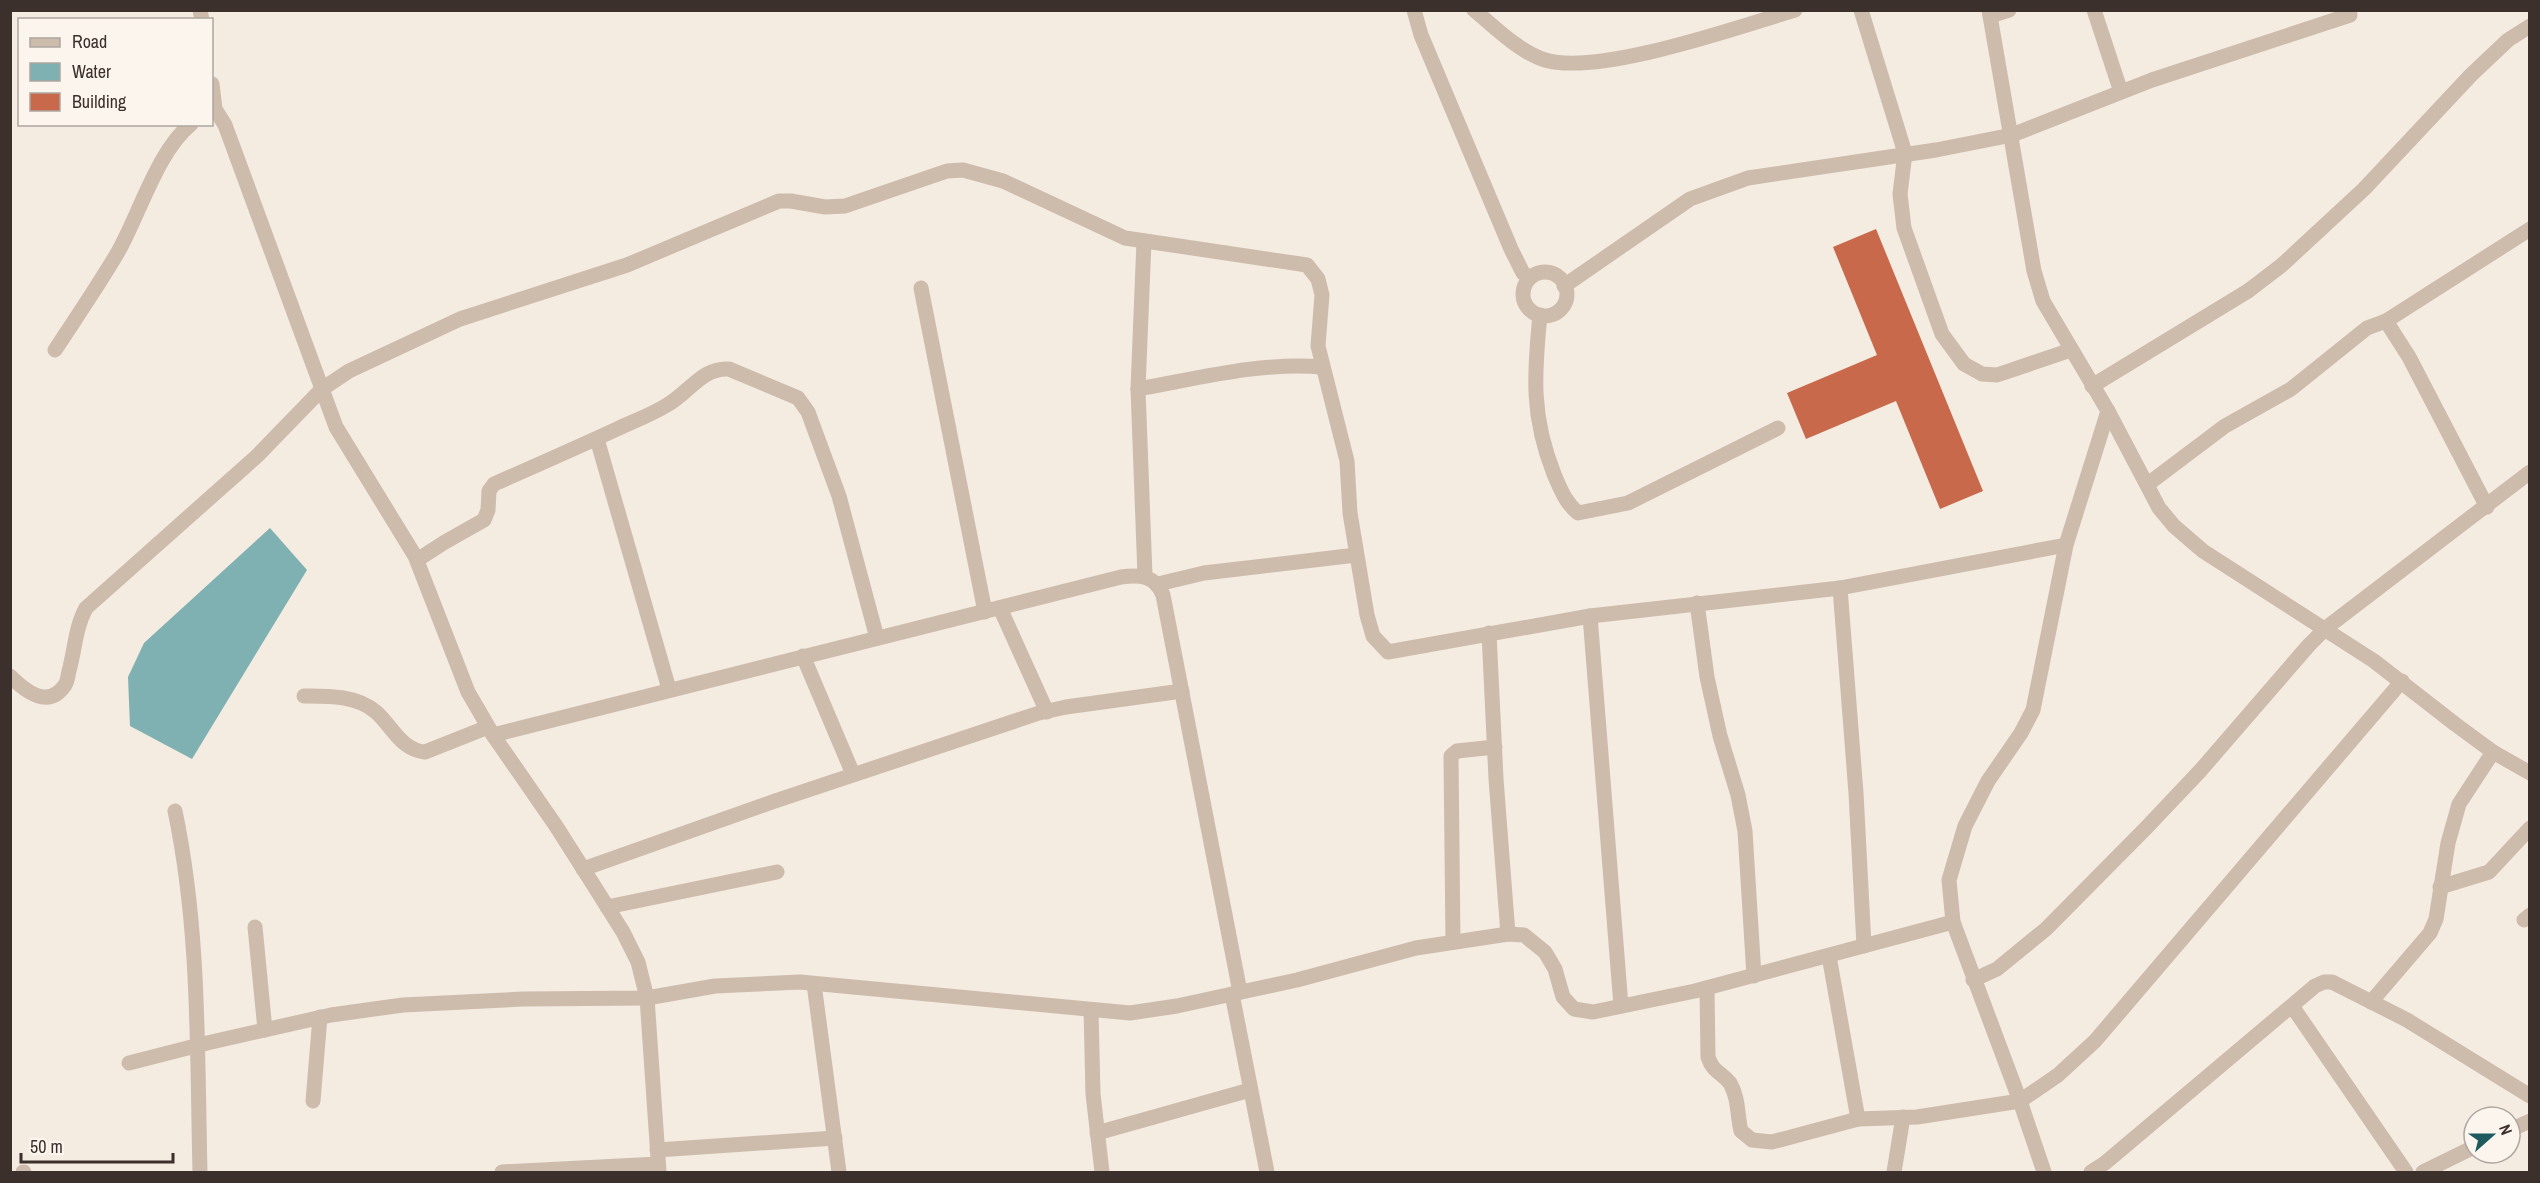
<svg xmlns="http://www.w3.org/2000/svg" width="2540" height="1183" font-family="'Archivo Narrow',sans-serif">
  <style>
    .water { fill: #7fb0b2 }
    .building { fill: #c8694b }
    .lines { fill: none; stroke-linecap: round; stroke-linejoin: round }
    .minor { stroke: #cdbbac; stroke-width: 15 }
  </style>
  <rect width="100%" height="100%" fill="#f4ebe1"/>
  <!-- water -->
  <polygon class="water" points="270,528 307,570 192,759 130,726 128,677 144,643"/>
  <!-- building -->
  <polygon class="building" points="1876,229 1983,491 1940,509 1896,401 1806,439 1787,393 1877,355 1833,247"/>
  <g class="lines">
    <!-- minor -->
    <g class="minor">
      <polyline points="200,10 202,20"/>
      <polyline points="1414,10 1421,35 1511,249 1523,273 1530,278"/>
      <path d="M1474 10C1495 27 1519 52 1545 60 1599 76 1738 27 1795 10"/>
      <polyline points="1861,10 1905,153 1900,194 1904,228 1942,334 1964,364 1982,374 1997,375 2071,350"/>
      <polyline points="1989,10 2034,271 2043,301 2108,411 2159,508 2174,526 2203,551 2374,661 2455,724 2493,752 2530,773"/>
      <polyline points="2094,10 2121,92"/>
      <polyline points="1990,16 2009,10"/>
      <polyline points="212,84 215,109 225,125 336,427 415,556 468,692 493,735 556,826 596,889 623,932 638,962 647,998 659,1172"/>
      <polyline points="1144,241 1138,389 1145,576"/>
      <circle cx="1545" cy="294" r="22"/>
      <polyline points="1564,286 1690,199 1748,178 1936,150 2012,135 2152,80 2350,15"/>
      <polyline points="921,288 985,612"/>
      <path d="M1540 315C1534 375 1531 416 1554 474 1561 490 1565 502 1578 513L1628 503 1778 428"/>
      <polyline points="2386,321 2409,357 2487,507"/>
      <path d="M55 350C76 318 98 286 118 252 139 215 158 150 191 124"/>
      <polyline points="2092,386 2248,291 2282,265 2364,189 2471,75 2508,40 2530,26"/>
      <path d="M1138 389C1200 378 1259 362 1322 367"/>
      <polyline points="597,439 669,689"/>
      <polyline points="2148,484 2225,426 2291,389 2367,328 2386,321 2530,229"/>
      <path d="M417 560 445 542 484 520 488 510 489 491 494 484C535 466 576 448 617 429 634 421 651 415 667 405 689 393 702 367 729 369L798 398 808 412 839 496 877 638"/>
      <polyline points="1158,584 1204,573 1356,555"/>
      <polyline points="1840,588 1856,793 1864,946"/>
      <polyline points="1697,603 1707,677 1720,736 1738,795 1745,831 1754,976"/>
      <polyline points="1000,608 1047,712"/>
      <polyline points="1590,616 1621,1006"/>
      <polyline points="1489,633 1496,779 1508,934"/>
      <polyline points="803,656 853,774"/>
      <path d="M10 676C25 691 48 710 65 685 68 681 68 673 70 667 75 647 76 626 86 608L257 456 322 389 349 371 460 319 627 265 779 201H791L825 207 845 206 947 171 963 170 1003 181 1125 238 1307 265 1318 279 1322 295 1318 346 1347 461 1350 513 1367 615 1373 636 1388 652 1590 616 1840 588 2066 545"/>
      <path d="M304 696C327 696 356 695 376 712 392 726 401 750 425 752L488 727"/>
      <path d="M493 735 1121 577C1141 574 1155 576 1163 595L1240 992"/>
      <path d="M175 811C200 930 197 1052 200 1172"/>
      <polyline points="583,869 775,801 1039,713 1066,707 1182,691"/>
      <polyline points="2440,887 2489,872 2530,828"/>
      <polyline points="607,907 777,872"/>
      <polyline points="2524,920 2530,915"/>
      <polyline points="255,927 265,1030"/>
      <polyline points="1453,942 1451,756 1457,751 1495,747"/>
      <polyline points="1829,956 1858,1119"/>
      <polyline points="1973,980 1997,969 2046,929 2146,828 2200,771 2309,645 2326,628 2530,472"/>
      <polyline points="814,984 839,1172"/>
      <path d="M1707 988 1708 1057C1713 1073 1722 1072 1730 1083 1739 1099 1737 1115 1741 1131L1752 1140 1772 1142 1858 1119 1917 1117 2020 1101 2058 1075 2095 1041 2402 681"/>
      <polyline points="1232,994 1267,1172"/>
      <polyline points="2371,1002 2430,933 2436,919 2448,843 2459,804 2493,752"/>
      <polyline points="2292,1006 2406,1172"/>
      <polyline points="1091,1010 1093,1094 1102,1172"/>
      <polyline points="129,1063 207,1043 331,1015 403,1005 523,999 647,998 715,986 800,982 1130,1013 1177,1006 1297,980 1416,948 1508,934 1524,935 1545,952 1555,969 1563,997 1574,1009 1593,1012 1695,991 1953,922"/>
      <polyline points="313,1101 320,1017"/>
      <polyline points="2510,1130 2530,1121"/>
      <polyline points="1097,1133 1250,1090"/>
      <polyline points="657,1150 835,1138"/>
      <polyline points="23,1172 24,1172"/>
      <polyline points="502,1172 658,1164"/>
      <polyline points="1894,1172 1903,1117"/>
      <polyline points="2044,1172 2020,1101 1953,922 1949,880 1965,826 1988,781 2021,733 2033,710 2066,545 2108,411"/>
      <polyline points="2091,1172 2105,1163 2315,986 2324,982 2332,982 2407,1020 2530,1096"/>
      <polyline points="2423,1172 2474,1147"/>
    </g>
  </g>
  <!-- border -->
  <rect width="2540" height="1183" fill="none" stroke="#3b302b" stroke-width="24"/>
  <!-- legend -->
  <rect x="18" y="18" width="195" height="108" fill="#fbf5ee" stroke="#aea6a0" stroke-width="1.5"/>
  <rect x="30" y="38" width="30" height="9" fill="#cdbbac" stroke="#aea6a0" stroke-width="1.5"/>
  <text x="72" y="48" font-size="18" fill="#3b302b">Road</text>
  <rect x="30" y="63" width="30" height="18" fill="#7fb0b2" stroke="#aea6a0" stroke-width="1.5"/>
  <text x="72" y="78" font-size="18" fill="#3b302b">Water</text>
  <rect x="30" y="93" width="30" height="18" fill="#c8694b" stroke="#aea6a0" stroke-width="1.5"/>
  <text x="72" y="108" font-size="18" fill="#3b302b">Building</text>
  <!-- north arrow -->
  <g transform="translate(2492 1135) rotate(69)"><circle r="28" fill="#fbf5ee" stroke="#aea6a0" stroke-width="1.5"/>
  <path d="M0-4.5L10 22L0 15L-10 22Z" fill="#1f5a5e"/>
  <text y="-9" font-size="16" font-weight="bold" text-anchor="middle" fill="#3b302b">N</text>
  </g>
  <!-- scale -->
  <path d="M21 1153v9h152v-9" fill="none" stroke="#3b302b" stroke-width="3"/>
  <text x="30" y="1153" font-size="18" fill="#3b302b" stroke="#fbf5ee" stroke-width="4.5" paint-order="stroke">50 m</text>
</svg>
